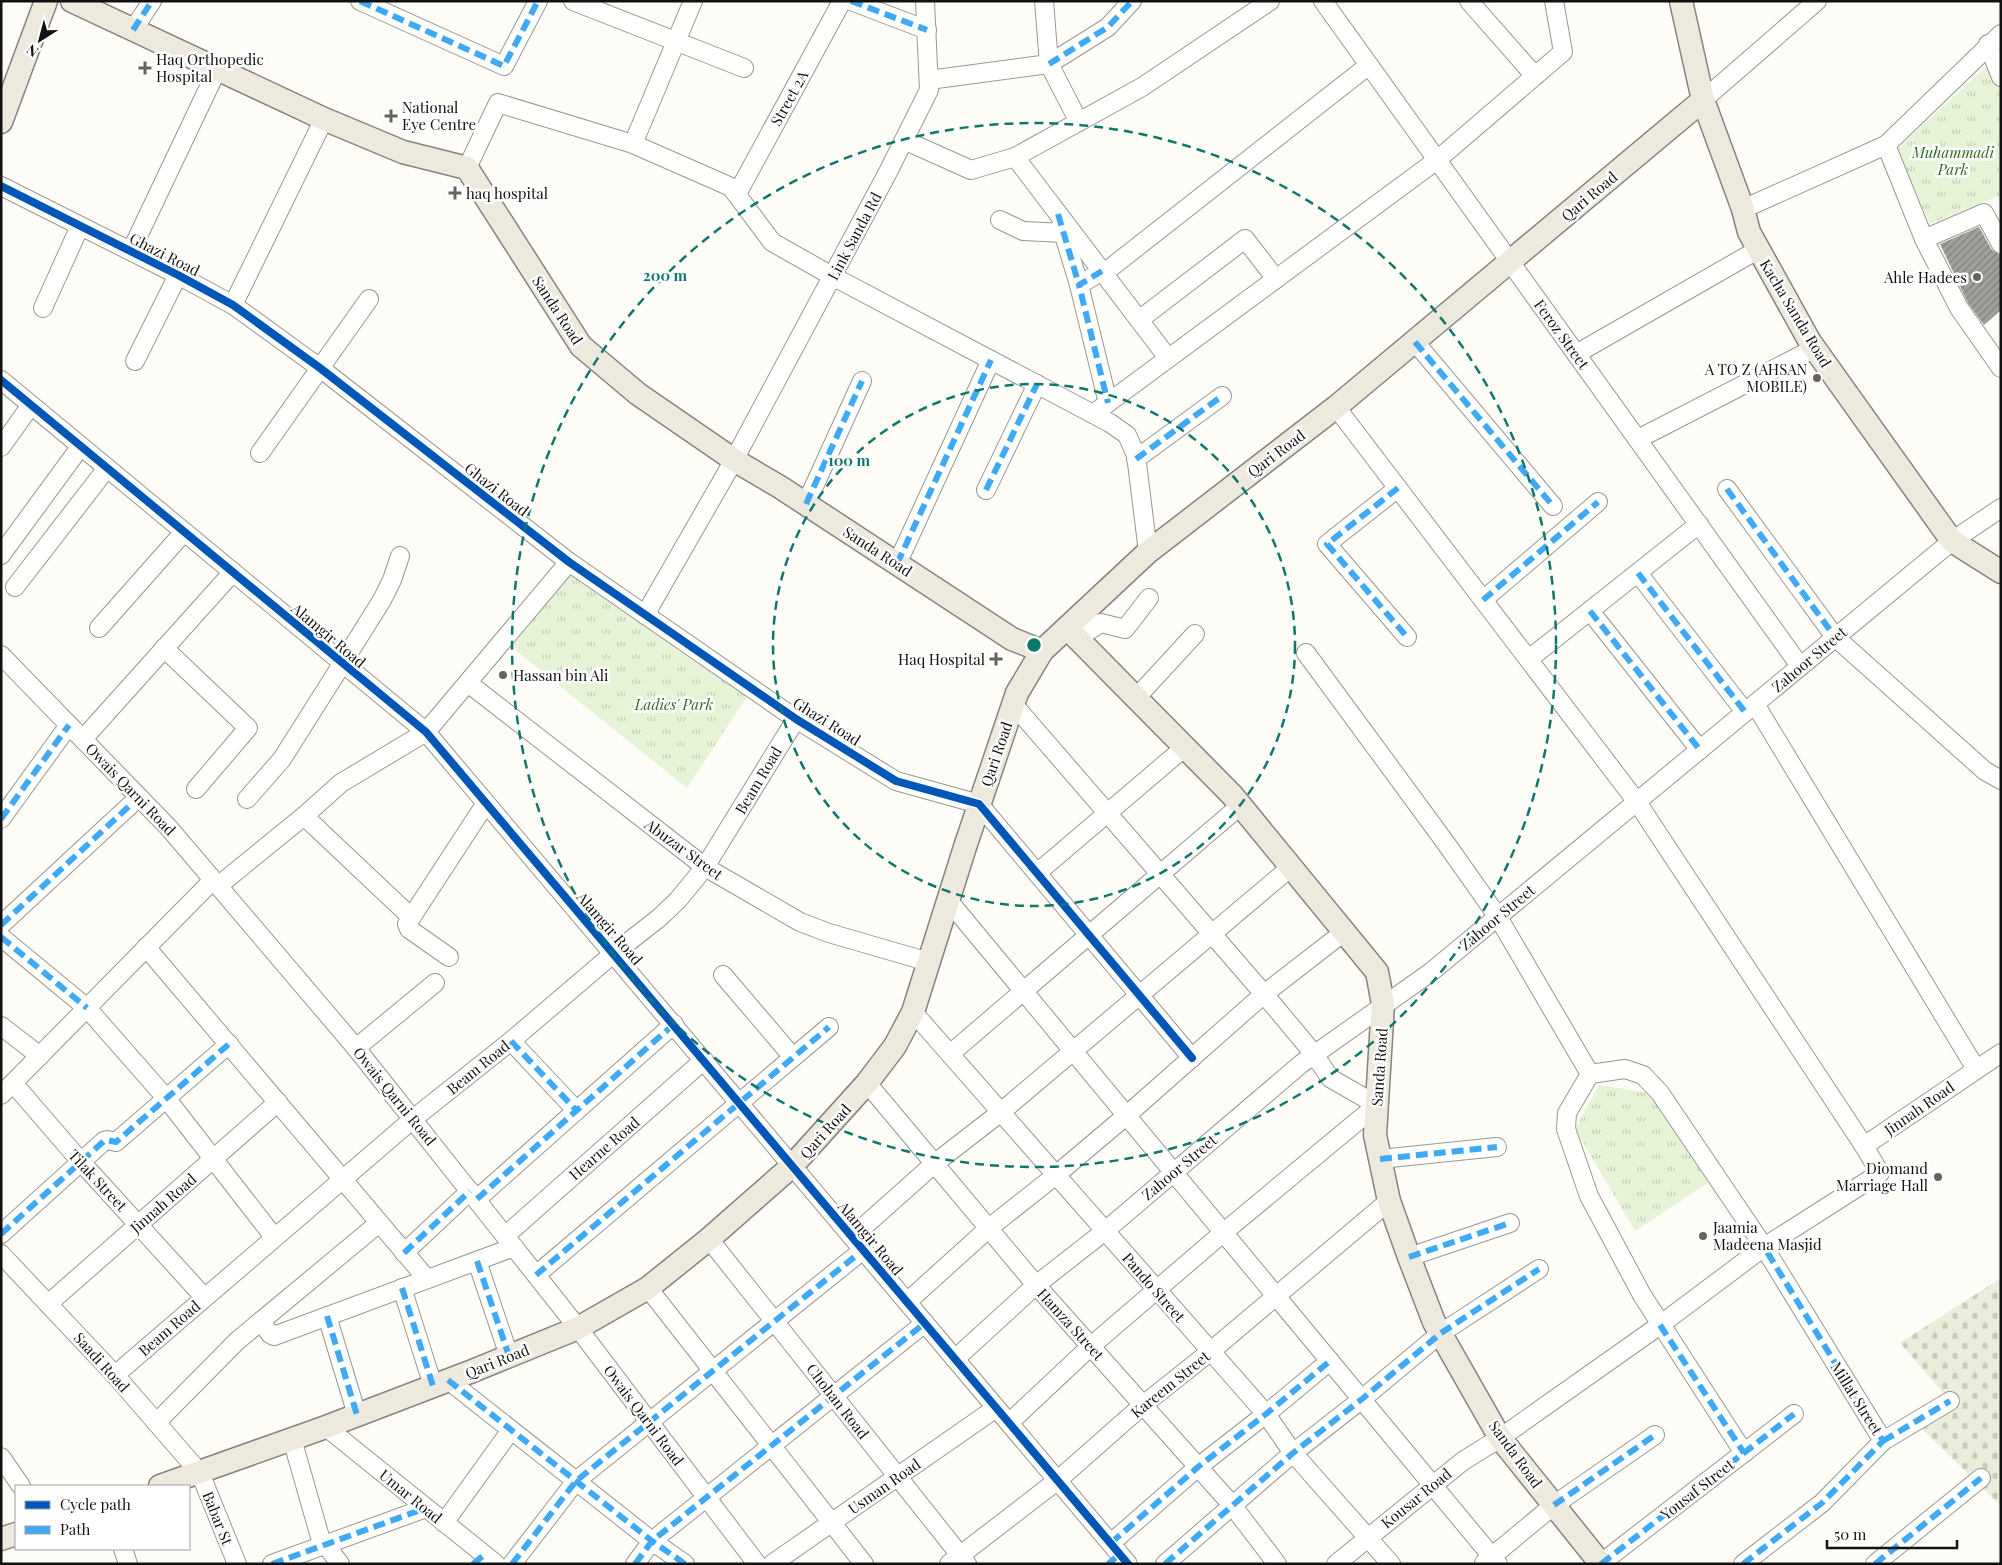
<svg xmlns="http://www.w3.org/2000/svg" width="2002" height="1565" font-family="'Playfair Display',serif">
  <style>
    .cemetery { fill: url(#cemetery-stones) }
    .park { fill: url(#park-tufts) }
    .building { fill: url(#building-hatch) }
    .lines { fill: none; stroke-linecap: round; stroke-linejoin: round }
    .minor-casing { stroke: #979795; stroke-width: 20 }
    .major-casing { stroke: #858482; stroke-width: 25 }
    .minor { stroke: #fffffe; stroke-width: 18 }
    .major { stroke: #ede9dc; stroke-width: 22 }
    .quiet { stroke: #3fa9f5; stroke-width: 6; stroke-dasharray: 12 6; stroke-linecap: butt }
    .cycleway-casing { stroke: #fff; stroke-width: 11 }
    .cycleway { stroke: #0057b8; stroke-width: 8 }
    .ring { fill: none; stroke: #0f766e; stroke-width: 2.5; stroke-dasharray: 9 6 }
    .poi-dot { fill: #646362; stroke: #fff; stroke-width: 2 }
    .labels { text-anchor: middle; dominant-baseline: central; stroke-width: 5; stroke-linejoin: round; paint-order: stroke }
    .poi-label { font-size: 15px; fill: #111; stroke: #fff; text-anchor: start }
    .street-label { font-size: 15px; fill: #111; stroke: #fff }
    .park-label { font-size: 15px; font-style: italic; fill: #2f6b1f; stroke: #fff }
    .centre { fill: #0f766e; stroke: #fff; stroke-width: 2.5 }
    .ring-label { font-size: 15px; text-anchor: middle; font-weight: bold; fill: #0f766e; stroke: #fff; stroke-width: 5; stroke-linejoin: round; paint-order: stroke }
  </style>
  <defs>
    <pattern id="cemetery-stones" width="16" height="16" patternUnits="userSpaceOnUse" patternTransform="scale(1.25)"><rect width="16" height="16" fill="#e9eedb"/><path d="M2 7V4a2 2 0 0 1 4 0v3zM10 15v-3a2 2 0 0 1 4 0v3z" fill="#c7cbbb"/></pattern>
    <pattern id="park-tufts" width="24" height="20" patternUnits="userSpaceOnUse" patternTransform="scale(1.25)"><rect width="24" height="20" fill="#e7f3d7"/><path d="M3 7l-1-3M5 7V3M7 7l1-3M15 17l-1-3M17 17v-4M19 17l1-3" fill="none" stroke="#c5cfb8"/></pattern>
    <pattern id="building-hatch" width="6" height="6" patternUnits="userSpaceOnUse" patternTransform="scale(1.25)"><rect width="6" height="6" fill="#a19f9c"/><path d="M-1 1l2-2M0 6l6-6M5 7l2-2" fill="none" stroke="#82807e"/></pattern>
  </defs>
  <rect width="100%" height="100%" fill="#fdfcf7"/>
  <!-- cemetery -->
  <polygon class="cemetery" points="2001,1278 2001,1506 1915,1422 1950,1401 1900,1343"/>
  <!-- park -->
  <g class="park">
    <polygon points="1989,64 2001,95 2001,195 1930,224 1897,149"/>
    <polygon points="569,562 752,689 687,788 504,641"/>
    <polygon points="1599,1085 1649,1093 1709,1182 1635,1231 1575,1129"/>
  </g>
  <!-- building -->
  <polygon class="building" points="1979,227 1992,250 2001,255 2001,310 1984,325 1968,303 1940,244"/>
  <g class="lines">
    <defs>
      <g id="minor">
        <polyline points="360,1 504,66 538,1"/>
        <polyline points="573,1 744,68"/>
        <polyline points="851,1 927,30"/>
        <polyline points="1323,1 1800,666"/>
        <polyline points="1469,1 1535,76"/>
        <polyline points="133,30 152,1"/>
        <polyline points="1988,44 2001,77"/>
        <polyline points="929,80 1049,64 1044,1"/>
        <polyline points="1703,100 1817,1"/>
        <polyline points="1079,122 1049,64 1108,27 1132,1"/>
        <polyline points="904,140 971,170 1015,157 1142,87 1270,1"/>
        <polyline points="633,144 693,1"/>
        <polyline points="1886,145 1924,239 1959,308 2001,368"/>
        <polyline points="1015,157 1168,358"/>
        <polyline points="467,168 498,103 633,144 731,187 772,242 832,276 1110,423 1127,435 1136,455 1148,552"/>
        <polyline points="1,186 178,275 233,305 320,368 569,562 796,719 896,781 979,804 1192,1058"/>
        <polyline points="737,194 842,1"/>
        <polyline points="1743,209 1886,145 2001,34"/>
        <polyline points="1000,220 1023,231 1064,233"/>
        <polyline points="1061,225 1079,285"/>
        <polyline points="1924,239 1984,213 2001,244"/>
        <polyline points="131,251 217,70"/>
        <polyline points="1102,271 1079,285 1108,403"/>
        <polyline points="1104,273 1369,65"/>
        <polyline points="233,305 324,119"/>
        <polyline points="43,308 80,226"/>
        <polyline points="1139,320 1245,239 1276,279"/>
        <polyline points="1415,342 1553,506"/>
        <polyline points="1576,354 1759,249"/>
        <polyline points="135,361 178,275"/>
        <polyline points="1,380 426,732 1128,1564"/>
        <polyline points="1336,407 1637,802 1864,1146"/>
        <polyline points="1093,414 1437,160 1563,52 1554,1"/>
        <polyline points="1638,439 1815,348"/>
        <polyline points="1,447 31,405"/>
        <polyline points="260,453 369,299"/>
        <polyline points="1136,459 1222,396"/>
        <polyline points="1398,488 1327,544 1407,637"/>
        <polyline points="1727,489 1835,637 1985,771 2001,780"/>
        <polyline points="986,490 1037,384"/>
        <polyline points="806,504 862,381"/>
        <polyline points="1,555 81,446"/>
        <polyline points="897,564 991,360"/>
        <polyline points="1638,573 1745,712"/>
        <polyline points="15,587 107,468"/>
        <polyline points="1483,600 1598,502"/>
        <polyline points="1590,611 1700,750"/>
        <polyline points="645,615 734,460 888,172 929,90 925,1"/>
        <polyline points="99,628 184,532"/>
        <polyline points="1077,638 1101,623 1125,629 1149,598"/>
        <polyline points="164,648 248,728 196,789"/>
        <polyline points="1306,653 1445,842 1498,917 1590,1074 1567,1113 1566,1129 1589,1196 1642,1295 1744,1453"/>
        <polyline points="1,655 169,828 356,1048 578,1328 757,1564"/>
        <polyline points="1529,659 1699,524"/>
        <polyline points="468,683 705,867 800,922 829,933 929,962"/>
        <polyline points="1136,698 1195,634"/>
        <polyline points="1755,704 1976,1069"/>
        <polyline points="83,739 233,572"/>
        <polyline points="247,799 282,759 342,664 382,600 392,580 400,556"/>
        <polyline points="304,816 411,917"/>
        <polyline points="1,819 69,725"/>
        <polyline points="1037,873 1185,747"/>
        <polyline points="218,886 304,816 341,783 426,732 569,562"/>
        <polyline points="948,900 1498,1564"/>
        <polyline points="1,925 139,797"/>
        <polyline points="1,937 87,1008 166,1098 274,1237"/>
        <polyline points="146,947 427,1279"/>
        <polyline points="449,957 409,929 407,924 486,803"/>
        <polyline points="723,975 792,1056"/>
        <polyline points="913,1012 1266,1414 1293,1453 1391,1564"/>
        <polyline points="1,1026 40,1056"/>
        <polyline points="511,1041 576,1110"/>
        <polyline points="356,1048 435,983"/>
        <polyline points="950,1054 1241,805"/>
        <polyline points="1590,1074 1625,1069 1643,1075 1660,1093 1764,1247 1883,1441 1822,1503 1743,1564"/>
        <polyline points="13,1083 82,1163 204,1297"/>
        <polyline points="867,1083 1036,1285 1232,1505 1277,1564"/>
        <polyline points="1,1095 213,880"/>
        <polyline points="1380,1159 1497,1147"/>
        <polyline points="477,1199 674,1024"/>
        <polyline points="1,1234 104,1141 107,1140 116,1142 229,1044"/>
        <polyline points="505,1236 704,1060"/>
        <polyline points="852,1237 934,1164 1001,1112 1291,867"/>
        <polyline points="709,1239 967,1564"/>
        <polyline points="404,1253 470,1191"/>
        <polyline points="1,1254 115,1375 200,1473 237,1564"/>
        <polyline points="1409,1257 1510,1223"/>
        <polyline points="477,1261 509,1356"/>
        <polyline points="536,1275 829,1027"/>
        <polyline points="402,1288 433,1386"/>
        <polyline points="648,1288 864,1564"/>
        <polyline points="907,1302 989,1228 1056,1175 1127,1115 1264,994 1344,932"/>
        <polyline points="48,1304 278,1102"/>
        <polyline points="327,1316 357,1415"/>
        <polyline points="261,1321 270,1334 274,1336 514,1247"/>
        <polyline points="955,1359 1036,1285 1105,1231 1301,1064 1431,972 1952,541 2001,508"/>
        <polyline points="115,1375 413,1119 511,1041 613,954 659,918 678,900 705,867 796,719"/>
        <polyline points="448,1380 652,1541 685,1564"/>
        <polyline points="156,1423 237,1341 379,1223"/>
        <polyline points="1009,1423 1091,1346 1224,1232 1377,1105 1330,1078 1314,1054 1264,994 1013,704"/>
        <polyline points="326,1427 496,1564"/>
        <polyline points="292,1439 320,1537 340,1564"/>
        <polyline points="1883,1441 1950,1401"/>
        <polyline points="1,1457 21,1486"/>
        <polyline points="444,1523 511,1430"/>
        <polyline points="1111,1543 1198,1467 1266,1414 1330,1361"/>
        <polyline points="123,1549 128,1564"/>
        <polyline points="1484,1563 1554,1505 1655,1435"/>
        <polyline points="272,1564 426,1508"/>
        <polyline points="512,1564 576,1481 863,1250"/>
        <polyline points="635,1564 652,1541 925,1323"/>
        <polyline points="772,1564 996,1408"/>
        <polyline points="949,1564 1058,1480 1143,1405 1211,1351 1389,1201"/>
        <polyline points="1165,1564 1293,1453 1362,1399 1441,1333 1539,1269"/>
        <polyline points="1336,1564 1463,1461 1500,1438 1660,1325 1764,1247 1880,1173 1864,1146 2001,1053"/>
        <polyline points="1600,1564 1794,1414"/>
        <polyline points="1875,1564 1981,1478"/>
      </g>
      <g id="major">
        <polyline points="72,1 324,119 403,152 467,168 581,346 638,394 734,460 780,487 1012,639 1042,651"/>
        <polyline points="1681,1 1703,100 1743,209 1749,232 1810,342 1952,541 2001,572"/>
        <polyline points="1,122 46,1"/>
        <polyline points="1067,628 1232,795 1377,972 1383,1004 1375,1135 1389,1201 1409,1257 1434,1322 1500,1438 1601,1564"/>
        <polyline points="160,1486 326,1427 470,1372 578,1328 648,1288 709,1239 792,1166 867,1083 895,1046 913,1012 965,847 1017,693 1042,651 1148,552 1336,407 1703,100"/>
        <polyline points="1,1539 16,1534"/>
      </g>
    </defs>
    <!-- minor casing -->
    <use href="#minor" class="minor-casing"/>
    <!-- major casing -->
    <use href="#major" class="major-casing"/>
    <!-- minor -->
    <use href="#minor" class="minor"/>
    <!-- major -->
    <use href="#major" class="major"/>
    <!-- quiet -->
    <g class="quiet">
      <polyline points="360,1 504,66 538,1"/>
      <polyline points="851,1 927,30"/>
      <polyline points="133,30 152,1"/>
      <polyline points="1049,64 1108,27 1132,1"/>
      <polyline points="1058,214 1079,285"/>
      <polyline points="1102,271 1079,285 1108,403"/>
      <polyline points="1415,342 1553,506"/>
      <polyline points="1136,459 1222,396"/>
      <polyline points="1398,488 1327,544 1407,637"/>
      <polyline points="1727,489 1835,637"/>
      <polyline points="986,490 1037,384"/>
      <polyline points="806,504 862,381"/>
      <polyline points="897,564 991,360"/>
      <polyline points="1638,573 1745,712"/>
      <polyline points="1483,600 1598,502"/>
      <polyline points="1590,611 1700,750"/>
      <polyline points="1,819 69,725"/>
      <polyline points="1,925 139,797"/>
      <polyline points="1,937 87,1008"/>
      <polyline points="511,1041 576,1110"/>
      <polyline points="1380,1159 1497,1147"/>
      <polyline points="477,1199 674,1024"/>
      <polyline points="1,1234 104,1141 107,1140 116,1142 229,1044"/>
      <polyline points="404,1253 470,1191"/>
      <polyline points="1409,1257 1510,1223"/>
      <polyline points="477,1261 509,1356"/>
      <polyline points="536,1275 829,1027"/>
      <polyline points="402,1288 433,1386"/>
      <polyline points="327,1316 357,1415"/>
      <polyline points="1660,1325 1744,1453"/>
      <polyline points="448,1380 652,1541 685,1564"/>
      <polyline points="1883,1441 1950,1401"/>
      <polyline points="1554,1505 1655,1435"/>
      <polyline points="1111,1543 1198,1467 1266,1414 1330,1361"/>
      <polyline points="272,1564 426,1508"/>
      <polyline points="473,1564 484,1555"/>
      <polyline points="512,1564 576,1481 863,1250"/>
      <polyline points="635,1564 652,1541 925,1323"/>
      <polyline points="1108,1564 1120,1554"/>
      <polyline points="1165,1564 1293,1453 1362,1399 1441,1333 1539,1269"/>
      <polyline points="1601,1564 1794,1414"/>
      <polyline points="1743,1564 1822,1503 1883,1441 1764,1247"/>
      <polyline points="1875,1564 1981,1478"/>
    </g>
    <defs>
      <g id="cycleway">
        <polyline points="1,186 178,275 233,305 320,368 569,562 796,719 896,781 979,804 1192,1058"/>
        <polyline points="1,380 426,732 1128,1564"/>
      </g>
    </defs>
    <!-- cycleway casing -->
    <use href="#cycleway" class="cycleway-casing"/>
    <!-- cycleway -->
    <use href="#cycleway" class="cycleway"/>
  </g>
  <!-- distance rings -->
  <g class="ring">
    <circle cx="1034" cy="645" r="261"/>
    <circle cx="1034" cy="645" r="522"/>
  </g>
  <!-- markers -->
  <g class="poi-dot">
    <path d="M142.5 60.5h5v5h5v5h-5v5h-5v-5h-5v-5h5z"/>
    <path d="M388.5 108.5h5v5h5v5h-5v5h-5v-5h-5v-5h5z"/>
    <path d="M452.5 185.5h5v5h5v5h-5v5h-5v-5h-5v-5h5z"/>
    <circle cx="1977" cy="277" r="5"/>
    <circle cx="1817" cy="378" r="5"/>
    <path d="M993.5 651.5h5v5h5v5h-5v5h-5v-5h-5v-5h5z"/>
    <circle cx="503" cy="675" r="5"/>
    <circle cx="1938" cy="1177" r="5"/>
    <circle cx="1703" cy="1236" r="5"/>
  </g>
  <g class="labels">
    <!-- poi labels -->
    <g class="poi-label">
      <text x="156" y="59">Haq Orthopedic<tspan x="156" dy="17">Hospital</tspan></text>
      <text x="402" y="107">National<tspan x="402" dy="17">Eye Centre</tspan></text>
      <text x="466" y="193">haq hospital</text>
      <text x="1967" y="277" text-anchor="end">Ahle Hadees</text>
      <text x="1807" y="369" text-anchor="end">A TO Z (AHSAN<tspan x="1807" dy="17">MOBILE)</tspan></text>
      <text x="985" y="659" text-anchor="end">Haq Hospital</text>
      <text x="513" y="675">Hassan bin Ali</text>
      <text x="1928" y="1168" text-anchor="end">Diomand<tspan x="1928" dy="17">Marriage Hall</tspan></text>
      <text x="1713" y="1227">Jaamia<tspan x="1713" dy="17">Madeena Masjid</tspan></text>
    </g>
    <!-- street labels -->
    <g class="street-label">
      <text transform="translate(789 98) rotate(-61)">Street 2A</text>
      <text transform="translate(1589 196) rotate(-40)">Qari Road</text>
      <text transform="translate(854 236) rotate(-62)">Link Sanda Rd</text>
      <text transform="translate(165 254) rotate(27)">Ghazi Road</text>
      <text transform="translate(558 310) rotate(57)">Sanda Road</text>
      <text transform="translate(1796 313) rotate(59)">Kacha Sanda Road</text>
      <text transform="translate(1562 334) rotate(54)">Feroz Street</text>
      <text transform="translate(1276 453) rotate(-37)">Qari Road</text>
      <text transform="translate(497 489) rotate(38)">Ghazi Road</text>
      <text transform="translate(878 551) rotate(33)">Sanda Road</text>
      <text transform="translate(329 635) rotate(40)">Alamgir Road</text>
      <text transform="translate(1809 659) rotate(-40)">Zahoor Street</text>
      <text transform="translate(827 721) rotate(32)">Ghazi Road</text>
      <text transform="translate(996 754) rotate(-71)">Qari Road</text>
      <text transform="translate(758 780) rotate(-59)">Beam Road</text>
      <text transform="translate(131 789) rotate(46)">Owais Qarni Road</text>
      <text transform="translate(684 849) rotate(36)">Abuzar Street</text>
      <text transform="translate(1497 917) rotate(-40)">Zahoor Street</text>
      <text transform="translate(610 928) rotate(49)">Alamgir Road</text>
      <text transform="translate(478 1067) rotate(-39)">Beam Road</text>
      <text transform="translate(1379 1067) rotate(-86)">Sanda Road</text>
      <text transform="translate(395 1096) rotate(51)">Owais Qarni Road</text>
      <text transform="translate(1919 1108) rotate(-35)">Jinnah Road</text>
      <text transform="translate(825 1131) rotate(-48)">Qari Road</text>
      <text transform="translate(604 1148) rotate(-41)">Hearne Road</text>
      <text transform="translate(1179 1167) rotate(-40)">Zahoor Street</text>
      <text transform="translate(98 1180) rotate(47)">Tilak Street</text>
      <text transform="translate(163 1203) rotate(-41)">Jinnah Road</text>
      <text transform="translate(871 1238) rotate(50)">Alamgir Road</text>
      <text transform="translate(1154 1287) rotate(49)">Pando Street</text>
      <text transform="translate(1071 1324) rotate(48)">Hamza Street</text>
      <text transform="translate(169 1328) rotate(-41)">Beam Road</text>
      <text transform="translate(497 1361) rotate(-22)">Qari Road</text>
      <text transform="translate(102 1362) rotate(48)">Saadi Road</text>
      <text transform="translate(1170 1384) rotate(-39)">Kareem Street</text>
      <text transform="translate(1857 1398) rotate(58)">Millat Street</text>
      <text transform="translate(838 1401) rotate(52)">Chohan Road</text>
      <text transform="translate(644 1415) rotate(53)">Owais Qarni Road</text>
      <text transform="translate(1516 1454) rotate(54)">Sanda Road</text>
      <text transform="translate(884 1486) rotate(-35)">Usman Road</text>
      <text transform="translate(1697 1489) rotate(-38)">Yousaf Street</text>
      <text transform="translate(411 1496) rotate(39)">Umar Road</text>
      <text transform="translate(1416 1498) rotate(-39)">Kousar Road</text>
      <text transform="translate(218 1518) rotate(68)">Babar St</text>
    </g>
    <!-- park labels -->
    <g class="park-label">
      <text x="1953" y="152">Muhammadi<tspan x="1953" dy="17">Park</tspan></text>
      <text x="674" y="704">Ladies' Park</text>
    </g>
  </g>
  <circle cx="1034" cy="645" r="8" class="centre"/>
  <g class="ring-label">
    <text x="665" y="281">200 m</text>
    <text x="849" y="466">100 m</text>
  </g>
  <!-- border -->
  <rect width="2002" height="1565" fill="none" stroke="#111111" stroke-width="5"/>
  <!-- legend -->
  <rect x="15" y="1485" width="175" height="65" fill="#ffffff" stroke="#a0a0a0"/>
  <rect x="25" y="1501" width="25" height="8" fill="#0057b8" stroke="#a0a0a0"/>
  <text x="60" y="1510" font-size="15" fill="#111111">Cycle path</text>
  <rect x="25" y="1526" width="25" height="8" fill="#3fa9f5" stroke="#a0a0a0"/>
  <text x="60" y="1535" font-size="15" fill="#111111">Path</text>
  <!-- north arrow -->
  <g transform="translate(40 40) rotate(216)" stroke="#ffffff" stroke-width="4" paint-order="stroke">
  <path d="M0-4L9 19L0 12L-9 19Z" fill="#111111"/>
  <text y="-8" font-size="14" font-weight="bold" text-anchor="middle" fill="#111111">N</text>
  </g>
  <!-- scale -->
  <path d="M1827 1540v8h130v-8" fill="none" stroke="#111111" stroke-width="2.5"/>
  <text x="1834" y="1540" font-size="15" fill="#111111" stroke="#ffffff" stroke-width="4" paint-order="stroke">50 m</text>
</svg>
